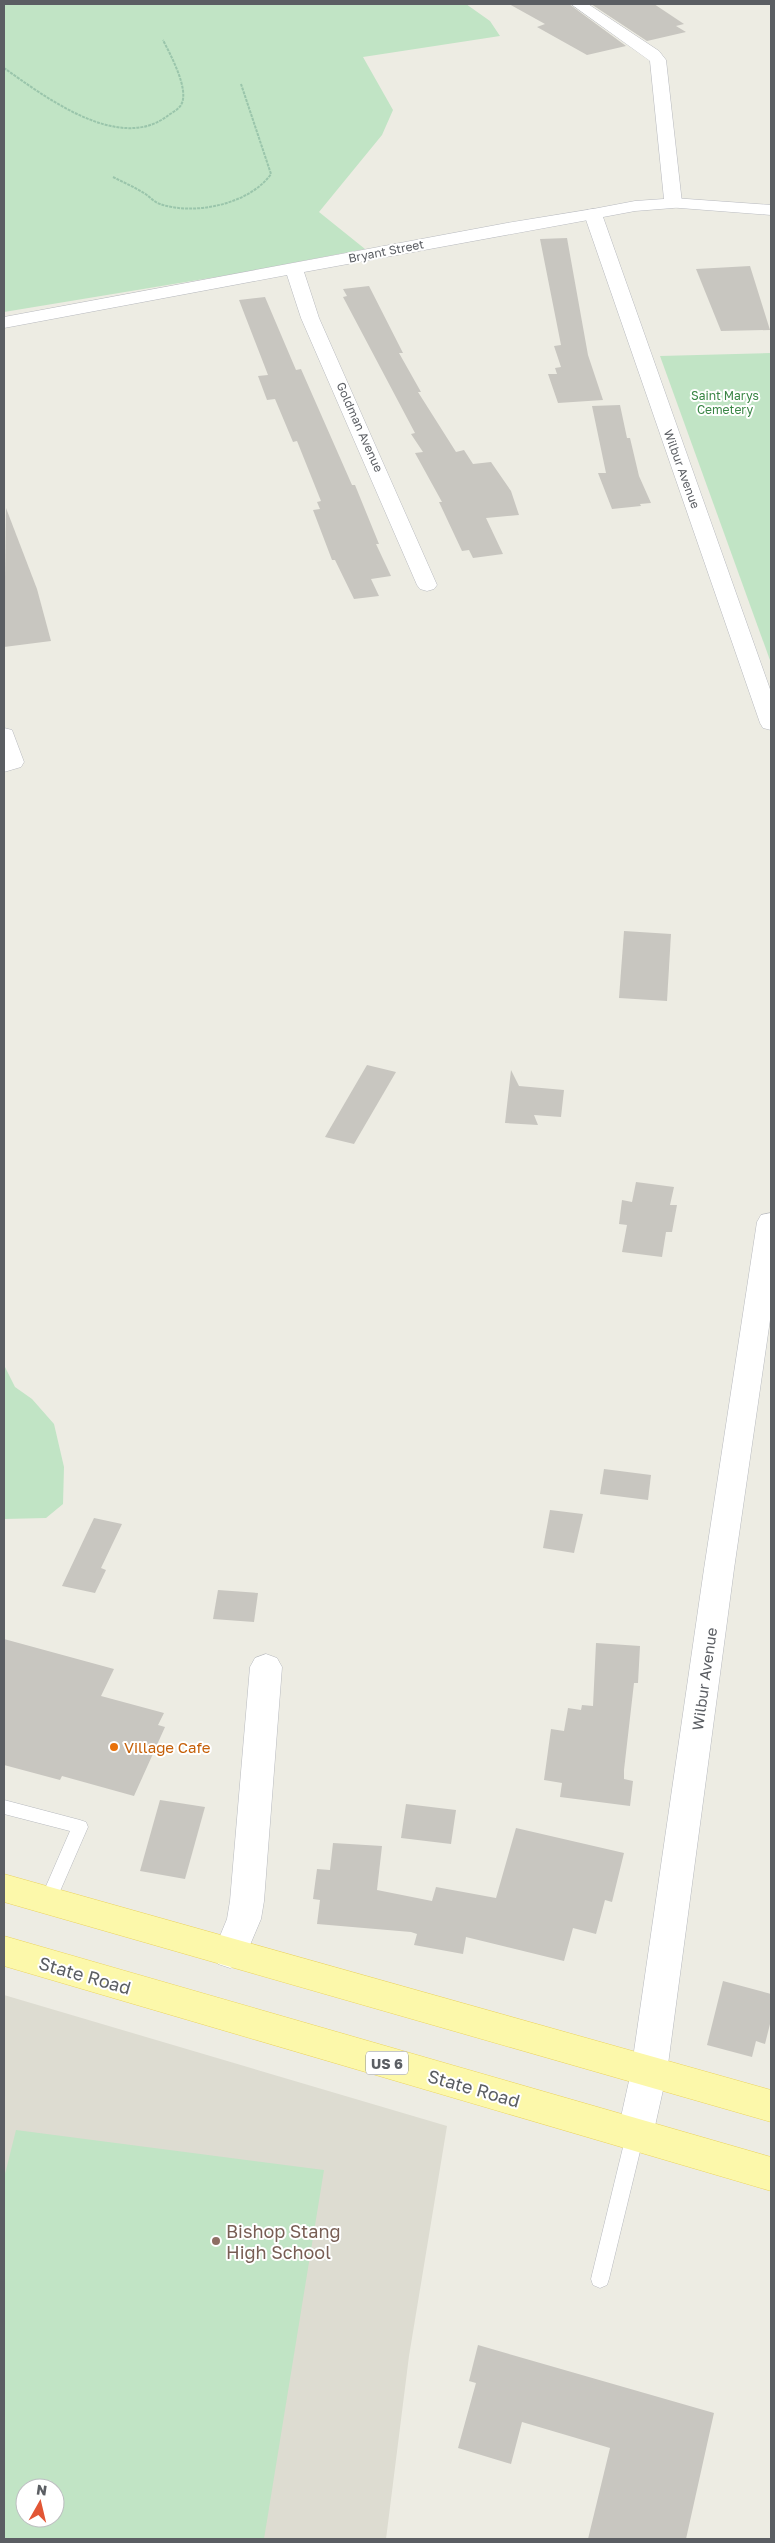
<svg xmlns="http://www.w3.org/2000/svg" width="775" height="2543" font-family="'Golos Text',sans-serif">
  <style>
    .education { fill: #dddcd1; fill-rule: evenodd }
    .green { fill: #c1e4c5; fill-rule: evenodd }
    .building { fill: #c8c6c0 }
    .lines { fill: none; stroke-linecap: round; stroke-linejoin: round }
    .service-casing { stroke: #b8babf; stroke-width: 1 }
    .minor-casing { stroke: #b8babf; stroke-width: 1 }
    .tertiary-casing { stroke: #b8babf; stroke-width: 1 }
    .primary-casing { stroke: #ecd45e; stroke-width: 1 }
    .path { stroke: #9ac5ab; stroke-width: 2; stroke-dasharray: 3 1; stroke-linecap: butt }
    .service { fill: #fff; fill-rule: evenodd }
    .minor { fill: #fff; fill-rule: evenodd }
    .tertiary { fill: #fff; fill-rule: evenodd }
    .primary { fill: #fcf8aa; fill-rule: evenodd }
    .food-dot { fill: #e8710a; stroke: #fff; stroke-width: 2 }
    .education-dot { fill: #8d6e63; stroke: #fff; stroke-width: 2 }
    .labels { text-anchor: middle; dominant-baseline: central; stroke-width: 4; stroke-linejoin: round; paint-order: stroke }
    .far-street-label { font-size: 12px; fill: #5b5e63; stroke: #fff }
    .far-park-label { font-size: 12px; fill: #398545; stroke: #fff }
    .shield { fill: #fff; stroke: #8c8e92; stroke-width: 1 }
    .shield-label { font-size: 14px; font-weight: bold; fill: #5b5e63 }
    .street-label { font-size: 15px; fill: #5b5e63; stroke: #fff }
    .food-label { font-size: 15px; fill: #c56008; stroke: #fff; text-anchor: start }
    .near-street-label { font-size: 18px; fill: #5b5e63; stroke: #fff }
    .near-education-label { font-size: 18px; fill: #785e54; stroke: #fff; text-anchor: start }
  </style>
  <rect width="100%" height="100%" fill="#edece3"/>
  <!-- education -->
  <path class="education" d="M4 1995 447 2126 409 2356 386 2539H4ZM25 2488H55V2518H25Z"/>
  <!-- green -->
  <g class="green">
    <polygon points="4,4 466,4 490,21 500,36 363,57 393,110 382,135 319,212 365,249 234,274 4,312"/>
    <polygon points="771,353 771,663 660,356"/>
    <polygon points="4,1365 15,1387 32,1399 54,1424 64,1467 63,1504 46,1518 4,1519"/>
    <path d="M16 2130 324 2170 264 2539H4V2178ZM25 2488H55V2518H25Z"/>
  </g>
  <!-- building -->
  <g class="building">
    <polygon points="509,4 569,4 626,46 587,55 537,27 545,24"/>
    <polygon points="591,4 654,4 684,24 676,26 686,32 647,41"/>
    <polygon points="567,238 588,355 603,400 558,403 548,374 557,374 555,368 561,367 554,346 561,345 540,239"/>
    <polygon points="750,266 770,330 721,331 696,269"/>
    <polygon points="369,286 403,353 399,353 421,392 418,392 456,452 464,450 473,464 491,462 511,491 519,515 486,518 503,554 473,558 469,550 462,551 439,502 442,502 415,453 423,452 411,434 415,433 343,297 347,296 343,289"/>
    <polygon points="265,297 296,370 301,369 352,485 355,485 379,544 376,544 391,576 371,579 379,596 354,599 335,560 332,560 313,510 320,509 317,502 321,501 297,441 293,442 275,399 267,400 258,376 268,375 239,300"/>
    <polygon points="620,405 627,438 630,438 639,476 651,503 640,504 641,506 612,509 598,473 606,473 592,406"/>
    <polygon points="6,508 37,589 51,641 4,647"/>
    <polygon points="624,931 671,934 667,1001 619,998"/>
    <polygon points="367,1065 396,1072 354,1144 325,1137"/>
    <polygon points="511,1070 519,1086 564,1090 561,1117 534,1115 538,1125 505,1123"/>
    <polygon points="636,1182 674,1187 670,1205 677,1205 672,1232 666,1232 662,1257 622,1252 627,1225 619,1224 622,1200 632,1202"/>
    <polygon points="604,1469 651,1475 648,1500 600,1494"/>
    <polygon points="550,1510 583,1514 574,1553 543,1548"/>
    <polygon points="94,1518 122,1524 101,1568 106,1570 95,1593 62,1586"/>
    <polygon points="218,1590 258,1593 254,1622 213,1619"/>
    <polygon points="4,1639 114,1669 101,1696 164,1713 158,1725 165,1727 134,1796 62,1776 60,1780 4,1765"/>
    <polygon points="596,1643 640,1646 638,1683 634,1683 624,1770 624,1779 633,1781 630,1806 560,1797 562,1783 544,1780 551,1729 564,1731 568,1708 581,1710 582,1705 593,1706"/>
    <polygon points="160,1800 205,1807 185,1879 140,1871"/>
    <polygon points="406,1804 456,1810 451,1844 401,1838"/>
    <polygon points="516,1828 624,1853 612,1902 605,1900 596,1934 573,1928 564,1961 466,1937 463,1954 414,1945 417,1934 411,1932 317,1924 320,1900 313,1899 317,1869 330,1870 333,1843 382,1846 377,1890 432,1901 436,1887 496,1898"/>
    <polygon points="723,1981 771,1994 771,2020 765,2044 756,2041 752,2057 707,2045"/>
    <polygon points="478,2345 714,2413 686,2539 588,2539 610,2448 522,2422 511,2464 458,2448 476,2383 469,2381"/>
  </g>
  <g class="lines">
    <defs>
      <g id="service">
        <polygon points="4,1800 80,1820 86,1822 88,1827 54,1905 48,1907 42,1905 40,1900 70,1831 4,1814"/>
        <polygon points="635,2127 641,2129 644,2135 609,2279 607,2285 600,2288 593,2285 591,2279 626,2135 629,2129"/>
      </g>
      <g id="minor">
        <polygon points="673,198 771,205 771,215 667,207 664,203 667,199"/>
        <polygon points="593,209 599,210 602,214 599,218 304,272 319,318 437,585 434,589 427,591 420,589 417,585 301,318 287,275 4,328 4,317 507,223"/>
        <polygon points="4,728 12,730 24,762 21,767 4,772"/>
        <polygon points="266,1654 277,1658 282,1667 264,1901 261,1919 242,1964 230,1968 218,1964 213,1953 227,1919 230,1901 250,1667 255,1658"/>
      </g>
      <g id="tertiary">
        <polygon points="571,4 588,4 659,51 666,60 682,203 679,207 673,208 635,211 603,217 771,692 771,730 763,728 760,723 584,214 587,210 593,209 635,201 664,199 650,61"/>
        <polygon points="771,1213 771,1313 734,1569 667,2072 653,2135 648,2147 635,2151 622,2147 617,2135 631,2072 704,1569 757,1222 761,1215"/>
      </g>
      <g id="primary">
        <polygon points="4,1874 771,2090 771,2122 4,1902"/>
        <polygon points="4,1936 771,2157 771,2191 4,1966"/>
      </g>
    </defs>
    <!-- service casing -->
    <use href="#service" class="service-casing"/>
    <!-- minor casing -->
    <use href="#minor" class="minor-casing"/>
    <!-- tertiary casing -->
    <use href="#tertiary" class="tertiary-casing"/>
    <!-- primary casing -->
    <use href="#primary" class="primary-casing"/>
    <!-- path -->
    <g class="path">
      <path d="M4 68C44 96 117 152 166 117 171 113 178 110 181 105 190 90 170 54 163 40"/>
      <path d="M113 177C123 182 134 187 144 193 150 197 154 202 160 204 194 216 250 204 271 174L241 84"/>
    </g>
    <!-- service -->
    <use href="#service" class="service"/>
    <!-- minor -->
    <use href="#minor" class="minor"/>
    <!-- tertiary -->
    <use href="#tertiary" class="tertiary"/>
    <!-- primary -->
    <use href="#primary" class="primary"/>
  </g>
  <!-- markers -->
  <circle class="food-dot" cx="114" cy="1747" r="5"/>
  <circle class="education-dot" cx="216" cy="2241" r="5"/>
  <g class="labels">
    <!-- far-street labels -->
    <g class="far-street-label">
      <text transform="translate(386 251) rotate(-11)">Bryant Street</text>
      <text transform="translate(360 427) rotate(66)">Goldman Avenue</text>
      <text transform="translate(682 469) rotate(70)">Wilbur Avenue</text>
    </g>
    <!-- far-park labels -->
    <g class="far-park-label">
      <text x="725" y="395">Saint Marys<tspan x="725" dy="14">Cemetery</tspan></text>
    </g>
    <!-- shield labels -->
    <rect class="shield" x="366" y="2051.5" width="42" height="23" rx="4"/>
    <g class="shield-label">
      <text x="387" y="2063">US 6</text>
    </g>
    <!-- street labels -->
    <g class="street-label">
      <text transform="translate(704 1679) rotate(-82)">Wilbur Avenue</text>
    </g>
    <!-- food labels -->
    <g class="food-label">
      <text x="124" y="1747">Village Cafe</text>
    </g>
    <!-- near-street labels -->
    <g class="near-street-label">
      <text transform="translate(85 1975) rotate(16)">State Road</text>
      <text transform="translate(474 2088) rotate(16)">State Road</text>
    </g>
    <!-- near-education labels -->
    <g class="near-education-label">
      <text x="226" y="2231">Bishop Stang<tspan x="226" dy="21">High School</tspan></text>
    </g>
  </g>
  <!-- border -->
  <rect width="775" height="2543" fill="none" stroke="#5b5e63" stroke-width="10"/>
  <!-- north arrow -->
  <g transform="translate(40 2503) rotate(8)"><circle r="24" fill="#ffffff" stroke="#bdbfc1"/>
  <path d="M0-4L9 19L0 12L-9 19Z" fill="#e25635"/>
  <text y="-8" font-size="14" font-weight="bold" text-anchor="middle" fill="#5b5e63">N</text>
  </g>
</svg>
